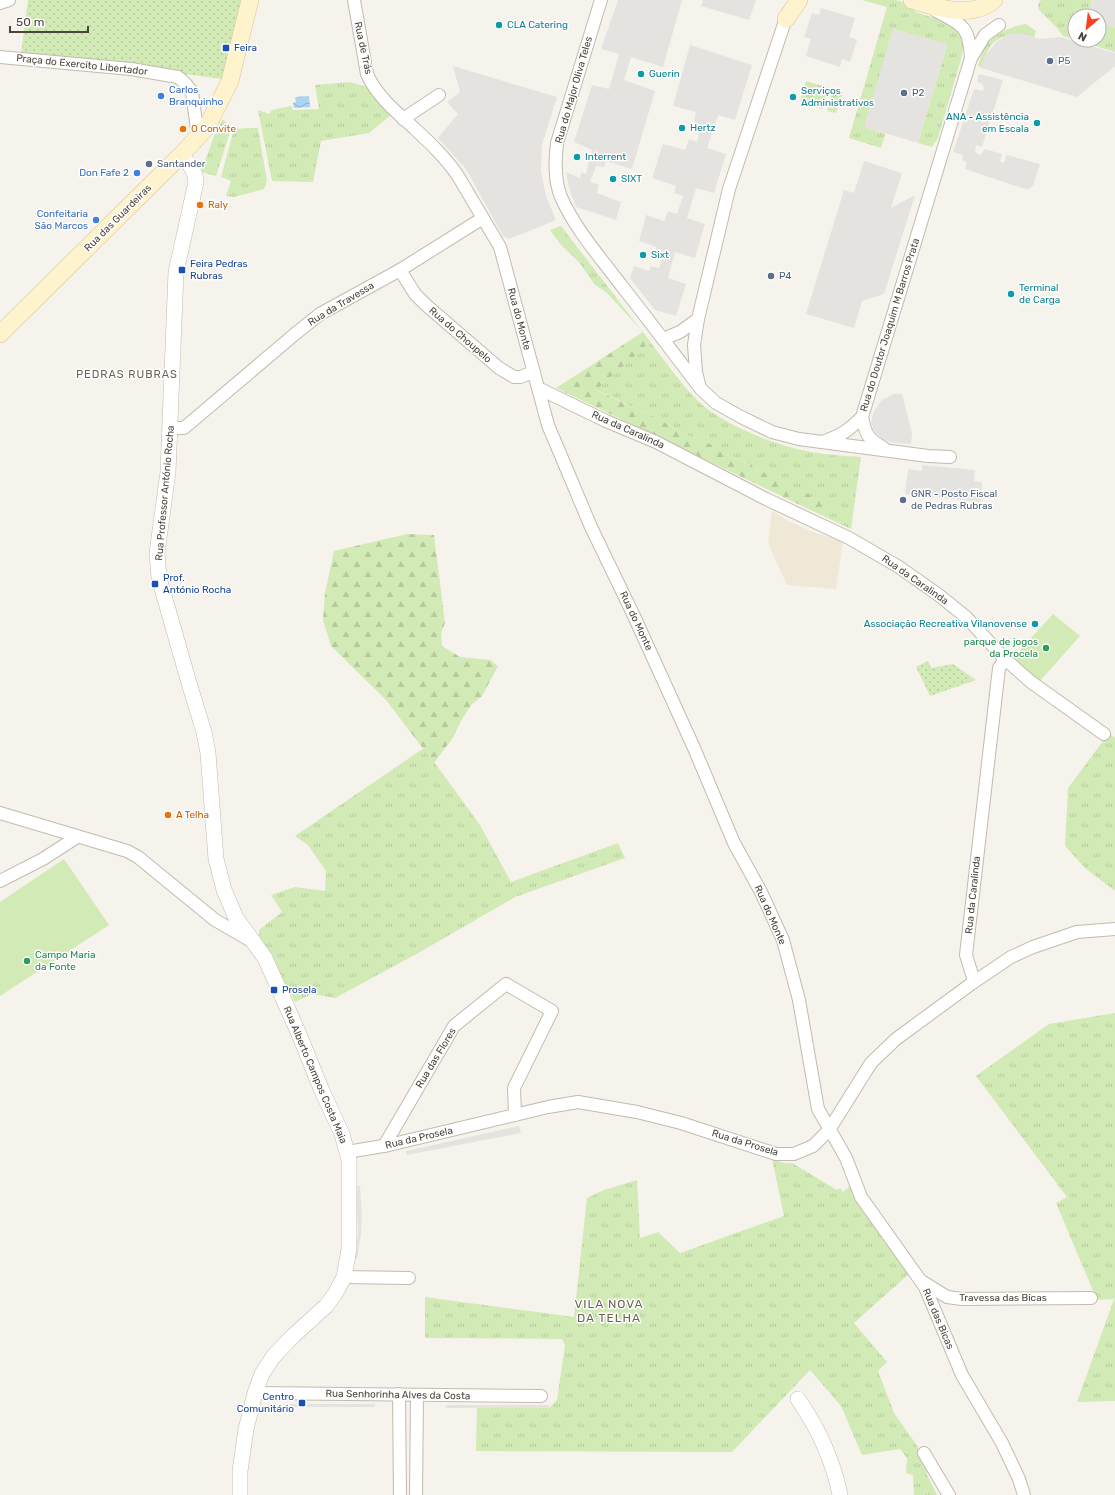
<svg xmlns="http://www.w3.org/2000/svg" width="1115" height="1495" font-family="Rubik,sans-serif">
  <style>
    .education { fill: #efe8d6 }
    .grass { fill: url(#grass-tufts) }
    .forest { fill: url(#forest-firs) }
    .garden { fill: url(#garden-dots) }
    .pitch { fill: #d2eab5 }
    .parking { fill: #e5e3e0 }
    .water { fill: url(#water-waves) }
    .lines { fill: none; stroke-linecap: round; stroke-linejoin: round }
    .minor-casing { stroke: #c2bbae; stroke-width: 14 }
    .tertiary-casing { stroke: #c2bbae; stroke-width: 16 }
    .secondary-casing { stroke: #d6c79b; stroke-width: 18 }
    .minor { stroke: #fff; stroke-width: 12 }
    .tertiary { stroke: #fff; stroke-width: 15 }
    .secondary { stroke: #fff3cd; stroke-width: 17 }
    .culture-dot { fill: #0f9aa8; stroke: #fff; stroke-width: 1.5 }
    .transit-dot { fill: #1a4fb4; stroke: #fff; stroke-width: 1.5 }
    .service-dot { fill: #5c6f8a; stroke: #fff; stroke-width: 1.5 }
    .shop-dot { fill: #3f7fe0; stroke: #fff; stroke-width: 1.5 }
    .food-dot { fill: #e8710a; stroke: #fff; stroke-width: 1.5 }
    .leisure-dot { fill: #2e9e5b; stroke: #fff; stroke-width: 1.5 }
    .labels { text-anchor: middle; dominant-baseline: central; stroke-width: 3; stroke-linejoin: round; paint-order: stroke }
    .culture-label { font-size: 10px; fill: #0d838f; stroke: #fff; text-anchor: start }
    .transit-label { font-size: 10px; fill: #164399; stroke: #fff; text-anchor: start }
    .street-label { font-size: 10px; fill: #4b4439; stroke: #fff }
    .service-label { font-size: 10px; fill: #4e5e75; stroke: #fff; text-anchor: start }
    .shop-label { font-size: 10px; fill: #366cbe; stroke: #fff; text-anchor: end }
    .food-label { font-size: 10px; fill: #c56008; stroke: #fff; text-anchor: start }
    .leisure-label { font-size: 10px; fill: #27864d; stroke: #fff; text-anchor: end }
    .neighbourhood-label { font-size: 11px; letter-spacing: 1px; fill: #6e6250; stroke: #fff }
    .quarter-label { font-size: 12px; letter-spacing: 1px; fill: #6e6250; stroke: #fff }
  </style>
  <defs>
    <pattern id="grass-tufts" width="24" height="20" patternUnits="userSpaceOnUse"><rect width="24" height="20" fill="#d2eab5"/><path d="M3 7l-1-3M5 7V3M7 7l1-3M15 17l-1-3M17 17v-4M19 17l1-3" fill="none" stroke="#b6ca9c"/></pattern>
    <pattern id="forest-firs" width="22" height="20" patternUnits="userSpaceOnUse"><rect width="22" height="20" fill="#d2eab5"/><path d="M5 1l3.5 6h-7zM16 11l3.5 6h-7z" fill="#b6ca9c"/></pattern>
    <pattern id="garden-dots" width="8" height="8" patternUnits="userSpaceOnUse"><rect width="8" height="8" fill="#d2eab5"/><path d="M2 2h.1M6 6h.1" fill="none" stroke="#b6ca9c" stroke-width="1.8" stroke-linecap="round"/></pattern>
    <pattern id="water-waves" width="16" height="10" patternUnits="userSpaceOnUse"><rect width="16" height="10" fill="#a9d4f2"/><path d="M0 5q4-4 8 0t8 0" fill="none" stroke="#8caec5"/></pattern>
  </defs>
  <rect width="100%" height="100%" fill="#f6f3ec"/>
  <!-- education -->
  <polygon class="education" points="772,511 788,521 813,532 843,541 836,589 787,585 768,543"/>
  <!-- grass -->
  <g class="grass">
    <polygon points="862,0 895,0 903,2 916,12 949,23 957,31 964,42 961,59 938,138 932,147 918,143 947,45 893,29 865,127 885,134 881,148 849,138 887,7"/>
    <polygon points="1041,0 1092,0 1087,16 1075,16 1075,40 1099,40 1099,24 1115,28 1115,52 1063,36 1057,28 1039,10 1038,4"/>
    <path d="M1026 24 1036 31 1034 37C1021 32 1005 33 993 43 987 49 984 61 981 68L978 65C981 57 983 48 989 42 997 32 1014 26 1026 24Z"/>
    <polygon points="806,81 829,88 822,109 800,102"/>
    <polygon points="350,82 370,88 391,115 369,133 321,141 313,182 272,181 258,110 269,114 272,110 291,106 293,110 319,109 315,85"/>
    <polygon points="833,90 843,92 836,113 827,111"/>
    <polygon points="223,119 231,129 216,176 201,172 214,136"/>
    <polygon points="249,128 258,128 267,181 264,189 234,197 226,196 231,181 221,177 234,129"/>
    <polygon points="561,226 638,326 643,332 607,293 594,284 579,262 561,245 550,230"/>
    <path d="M649 340C665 361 680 383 699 402 725 426 777 446 812 452 828 455 845 456 861 457L851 529 821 515 825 516 824 500 814 498 807 493 792 486 783 485 769 475 740 460 723 454 718 447 684 434 662 421 595 389 645 347Z"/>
    <polygon points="1109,733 1115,738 1115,891 1085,868 1065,846 1068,788"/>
    <polygon points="424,748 480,825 511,882 618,843 625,858 515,897 420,952 335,998 312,994 295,1002 259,935 259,930 282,912 271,895 295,887 325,891 326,871 308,845 295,836"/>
    <polygon points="1115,1013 1115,1401 1077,1402 1114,1299 1097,1300 1056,1203 1067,1197 976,1076 1049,1024"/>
    <polygon points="772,1159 784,1163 792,1163 837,1190 840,1188 843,1192 850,1186 857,1199 910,1273 854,1323 887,1362 878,1371 894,1413 918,1447 919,1456 930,1472 926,1473 937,1495 914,1495 913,1475 906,1473 907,1458 900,1449 862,1455 841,1406 810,1370 732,1452 476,1451 477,1408 549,1408 557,1400 565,1345 562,1339 425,1338 425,1297 574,1317 587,1198 604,1190 637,1180 640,1238 658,1232 680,1253 784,1216"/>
  </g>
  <!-- forest -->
  <g class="forest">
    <polygon points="643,332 649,340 645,347 596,390 662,421 684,434 718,447 723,454 740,460 769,475 783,484 792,486 807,493 814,498 824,500 827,503 825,516 821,515 556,388"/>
    <polygon points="407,534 434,535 445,623 441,633 442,646 460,657 490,660 498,666 482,696 472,704 462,719 452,739 434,763 386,700 331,646 323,620 325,593 334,551"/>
  </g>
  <!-- garden -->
  <g class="garden">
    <polygon points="28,0 242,0 231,80 21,53"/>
    <polygon points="928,661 931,668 953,664 976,680 930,696 916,667"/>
  </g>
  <!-- pitch -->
  <g class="pitch">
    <polygon points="1053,614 1080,636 1039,682 1012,659"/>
    <polygon points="64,859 109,925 0,996 0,902"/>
  </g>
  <!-- parking -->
  <g class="parking">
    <polygon points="618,0 682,0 663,67 631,57 624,80 655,91 632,169 606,161 604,167 596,166 590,182 599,185 597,193 621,202 616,220 576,207 569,188 566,172 580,178 581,172 586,174 592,150 574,142 592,85 609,89 619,54 601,49"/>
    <polygon points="703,0 756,0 749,20 701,6"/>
    <polygon points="1092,0 1115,0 1115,28 1099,24 1099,16 1087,16"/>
    <polygon points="821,8 855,18 849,37 857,40 850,62 842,59 840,67 806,56 811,39 804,37 812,13 819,15"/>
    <polygon points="893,29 947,44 918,143 864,127"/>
    <polygon points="1009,34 1026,34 1039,39 1061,37 1115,53 1115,66 1077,97 981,68 986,55 996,42"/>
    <polygon points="690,45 752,65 735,120 718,115 707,148 726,154 714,193 696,188 687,218 705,224 695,258 675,252 668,278 686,284 676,316 655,310 630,278 634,266 649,271 651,266 659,268 664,253 656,250 656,247 639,241 646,215 664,221 668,211 677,214 683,196 674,193 676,186 652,178 663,144 685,150 689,139 697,142 701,125 694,122 696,112 673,106"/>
    <polygon points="453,66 557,97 542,145 541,171 546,196 556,220 509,239 503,236 466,169 438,138 458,114 447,102 460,92"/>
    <polygon points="979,74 1003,80 982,147 976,145 975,150 977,154 981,155 985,149 1002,154 1000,161 1004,163 1007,155 1040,164 1033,186 1029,189 1022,188 965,169 967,162 962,160 963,155 953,152 974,89 983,91 984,88 982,84 977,82"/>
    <polygon points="864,161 902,173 891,208 915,195 884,294 862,301 854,328 806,314 844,190 854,193"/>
    <polygon points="894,394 902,394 912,433 911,444 896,443 884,440 875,432 871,423 874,411 882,400"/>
    <polygon points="922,465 975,470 974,481 982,482 981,502 905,494 908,469 922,471"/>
    <polygon points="519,1126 521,1133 407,1155 406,1151"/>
    <polygon points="356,1186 360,1186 362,1214 361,1234 357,1259 354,1258 358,1234"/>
    <polygon points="285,1404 375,1404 375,1407 286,1407"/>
    <rect x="446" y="1405" width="103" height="3"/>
  </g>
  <!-- water -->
  <polygon class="water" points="309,96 310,107 294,108 293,103 296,102 295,97"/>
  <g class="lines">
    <defs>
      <g id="minor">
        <path d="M354 0 367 74C376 95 397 113 414 128 430 143 446 158 458 176L500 247 548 425 591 527 634 616 694 748 734 843 761 892 783 940 799 1000 818 1109 846 1158 861 1197 925 1287 962 1375 1002 1443 1019 1479 1024 1495"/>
        <path d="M601 0 557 143C555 161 554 180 561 197 575 229 600 257 621 285 648 319 674 354 701 389L716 403 741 417 772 432 799 439 928 456 950 457"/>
        <polyline points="0,3 9,0"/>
        <path d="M936 11C963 25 969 26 971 58"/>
        <polyline points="0,57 131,69 178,77 186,84 192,92 198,137"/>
        <polyline points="403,119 439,95"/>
        <polyline points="400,270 415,294 426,305 499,368 514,377 520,377 534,372"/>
        <polyline points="663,339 680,332 698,319"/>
        <polyline points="699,384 696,372 694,345 698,319 729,189 788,12"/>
        <polyline points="538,388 606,421 656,442 766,499 849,538 899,567 940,596 966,617 1005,659 1031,682 1104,734"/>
        <path d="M862 417C866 437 869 439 885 449"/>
        <polyline points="171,428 184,428 295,334 320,314 400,270 483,218"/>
        <path d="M825 441C842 435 849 430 862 417L971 58 985 35 999 25"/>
        <polyline points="0,813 127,851 138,857 215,920 253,942"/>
        <polyline points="0,881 43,859 77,837"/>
        <polyline points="974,981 966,955 999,668 1005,659"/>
        <polyline points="384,1146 454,1026 506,984 552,1011 514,1088 515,1115"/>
        <polyline points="347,1152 389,1145 548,1107 578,1102 637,1112 681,1123 776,1154 794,1154 813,1146 829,1130 871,1063 896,1039 971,984 1011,957 1033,947 1077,932 1115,929"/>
        <polyline points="344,1277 409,1278"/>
        <polyline points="923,1282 947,1297 962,1299 1091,1298"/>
        <polyline points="255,1393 541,1396"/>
        <polyline points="399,1394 400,1495"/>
        <polyline points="924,1453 949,1495"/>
        <polyline points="416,1495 417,1395"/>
      </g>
      <g id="tertiary">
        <path d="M181 155C189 164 195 169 196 182L176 272 168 472 157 553 159 578 189 683 204 732 208 753 216 859 224 890 236 918 265 958 299 1034 322 1091 342 1134 349 1160V1249L344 1277 335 1294 326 1306 293 1336 273 1357 262 1374 255 1393 246 1429 240 1471V1495"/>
        <path d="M798 1399C818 1428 833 1460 840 1495"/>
      </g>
      <g id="secondary">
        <path d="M912 0C937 8 972 19 994 0"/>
        <polyline points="786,19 799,0"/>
        <polyline points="0,334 181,155 207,127 230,81 250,0"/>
      </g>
    </defs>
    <!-- minor casing -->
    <use href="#minor" class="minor-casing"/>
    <!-- tertiary casing -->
    <use href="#tertiary" class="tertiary-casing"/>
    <!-- secondary casing -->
    <use href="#secondary" class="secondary-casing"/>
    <!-- minor -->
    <use href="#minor" class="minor"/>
    <!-- tertiary -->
    <use href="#tertiary" class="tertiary"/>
    <!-- secondary -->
    <use href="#secondary" class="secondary"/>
  </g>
  <!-- markers -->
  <g class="culture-dot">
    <circle cx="499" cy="25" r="4"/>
    <circle cx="641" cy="74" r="4"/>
    <circle cx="793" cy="97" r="4"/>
    <circle cx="1037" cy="123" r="4"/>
    <circle cx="682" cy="128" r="4"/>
    <circle cx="577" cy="157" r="4"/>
    <circle cx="613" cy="179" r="4"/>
    <circle cx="643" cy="255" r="4"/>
    <circle cx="1011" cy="294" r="4"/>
    <circle cx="1035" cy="624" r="4"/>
  </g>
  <g class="transit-dot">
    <rect x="222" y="44" width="8" height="8" rx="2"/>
    <rect x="178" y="266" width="8" height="8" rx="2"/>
    <rect x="151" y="580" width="8" height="8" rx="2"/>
    <rect x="270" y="986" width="8" height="8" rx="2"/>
    <rect x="298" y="1399" width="8" height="8" rx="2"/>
  </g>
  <g class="service-dot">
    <circle cx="1050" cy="61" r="4"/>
    <circle cx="904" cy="93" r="4"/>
    <circle cx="149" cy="164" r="4"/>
    <circle cx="771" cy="276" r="4"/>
    <circle cx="903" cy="500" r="4"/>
  </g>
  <g class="shop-dot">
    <circle cx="161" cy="96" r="4"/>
    <circle cx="137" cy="173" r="4"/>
    <circle cx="96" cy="220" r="4"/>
  </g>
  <g class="food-dot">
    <circle cx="183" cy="129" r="4"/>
    <circle cx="200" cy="205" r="4"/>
    <circle cx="168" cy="815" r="4"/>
  </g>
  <g class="leisure-dot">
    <circle cx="1046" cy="648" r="4"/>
    <circle cx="27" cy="961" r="4"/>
  </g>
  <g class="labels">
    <!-- culture labels -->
    <g class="culture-label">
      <text x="507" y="25">CLA Catering</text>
      <text x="649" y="74">Guerin</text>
      <text x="801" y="91">Serviços<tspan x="801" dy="12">Administrativos</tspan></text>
      <text x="1029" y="117" text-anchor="end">ANA - Assistência<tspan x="1029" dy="12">em Escala</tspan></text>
      <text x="690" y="128">Hertz</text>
      <text x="585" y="157">Interrent</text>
      <text x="621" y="179">SIXT</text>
      <text x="651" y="255">Sixt</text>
      <text x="1019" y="288">Terminal<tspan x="1019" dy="12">de Carga</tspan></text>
      <text x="1027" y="624" text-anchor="end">Associação Recreativa Vilanovense</text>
    </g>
    <!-- transit labels -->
    <g class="transit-label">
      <text x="234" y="48">Feira</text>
      <text x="190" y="264">Feira Pedras<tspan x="190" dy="12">Rubras</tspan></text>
      <text x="163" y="578">Prof.<tspan x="163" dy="12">António Rocha</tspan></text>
      <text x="282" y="990">Prosela</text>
      <text x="294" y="1397" text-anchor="end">Centro<tspan x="294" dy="12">Comunitário</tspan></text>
    </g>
    <!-- street labels -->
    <g class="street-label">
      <text transform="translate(363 48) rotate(78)">Rua de Trás</text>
      <text transform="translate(82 65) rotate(6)">Praça do Exercito Libertador</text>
      <text transform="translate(574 90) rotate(-74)">Rua do Major Oliva Teles</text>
      <text transform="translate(118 218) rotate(-45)">Rua das Guardeiras</text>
      <text transform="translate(341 304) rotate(-31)">Rua da Travessa</text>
      <text transform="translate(519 319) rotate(75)">Rua do Monte</text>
      <text transform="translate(890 325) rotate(-73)">Rua do Doutor Joaquim M Barros Prata</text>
      <text transform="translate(460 335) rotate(41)">Rua do Choupelo</text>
      <text transform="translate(628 430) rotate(24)">Rua da Caralinda</text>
      <text transform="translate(165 493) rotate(-85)">Rua Professor António Rocha</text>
      <text transform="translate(915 580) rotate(35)">Rua da Caralinda</text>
      <text transform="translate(636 621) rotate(65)">Rua do Monte</text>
      <text transform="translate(973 895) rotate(-84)">Rua da Caralinda</text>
      <text transform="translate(770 915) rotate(66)">Rua do Monte</text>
      <text transform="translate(436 1058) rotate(-59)">Rua das Flores</text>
      <text transform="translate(315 1075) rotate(67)">Rua Alberto Campos Costa Maia</text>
      <text transform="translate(419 1138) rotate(-13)">Rua da Prosela</text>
      <text transform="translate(745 1143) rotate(17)">Rua da Prosela</text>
      <text x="1003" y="1298">Travessa das Bicas</text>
      <text transform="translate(938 1319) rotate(67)">Rua das Bicas</text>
      <text transform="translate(398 1395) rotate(1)">Rua Senhorinha Alves da Costa</text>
    </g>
    <!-- service labels -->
    <g class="service-label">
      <text x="1058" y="61">P5</text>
      <text x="912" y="93">P2</text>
      <text x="157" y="164">Santander</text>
      <text x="779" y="276">P4</text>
      <text x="911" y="494">GNR - Posto Fiscal<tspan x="911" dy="12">de Pedras Rubras</tspan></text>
    </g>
    <!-- shop labels -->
    <g class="shop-label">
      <text x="169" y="90" text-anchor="start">Carlos<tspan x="169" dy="12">Branquinho</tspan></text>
      <text x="129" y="173">Don Fafe 2</text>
      <text x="88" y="214">Confeitaria<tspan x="88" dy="12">São Marcos</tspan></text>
    </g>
    <!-- food labels -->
    <g class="food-label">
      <text x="191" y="129">O Convite</text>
      <text x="208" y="205">Raly</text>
      <text x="176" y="815">A Telha</text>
    </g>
    <!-- leisure labels -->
    <g class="leisure-label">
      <text x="1038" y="642">parque de jogos<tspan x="1038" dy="12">da Procela</tspan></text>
      <text x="35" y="955" text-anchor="start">Campo Maria<tspan x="35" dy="12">da Fonte</tspan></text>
    </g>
    <!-- neighbourhood labels -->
    <g class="neighbourhood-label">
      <text x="127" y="374">PEDRAS RUBRAS</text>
    </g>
    <!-- quarter labels -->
    <g class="quarter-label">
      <text x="609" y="1304">VILA NOVA<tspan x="609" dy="14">DA TELHA</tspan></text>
    </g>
  </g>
  <!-- north arrow -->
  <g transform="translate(1087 28) rotate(208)"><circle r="19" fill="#ffffff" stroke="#b7b4b0"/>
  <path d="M0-3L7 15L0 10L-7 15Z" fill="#fc3f1d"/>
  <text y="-6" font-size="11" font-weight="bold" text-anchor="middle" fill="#4b4439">N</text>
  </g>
  <!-- scale -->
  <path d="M10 26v6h78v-6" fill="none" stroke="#4b4439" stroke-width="2"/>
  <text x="16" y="26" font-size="12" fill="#4b4439" stroke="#ffffff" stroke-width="3" paint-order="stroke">50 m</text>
</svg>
